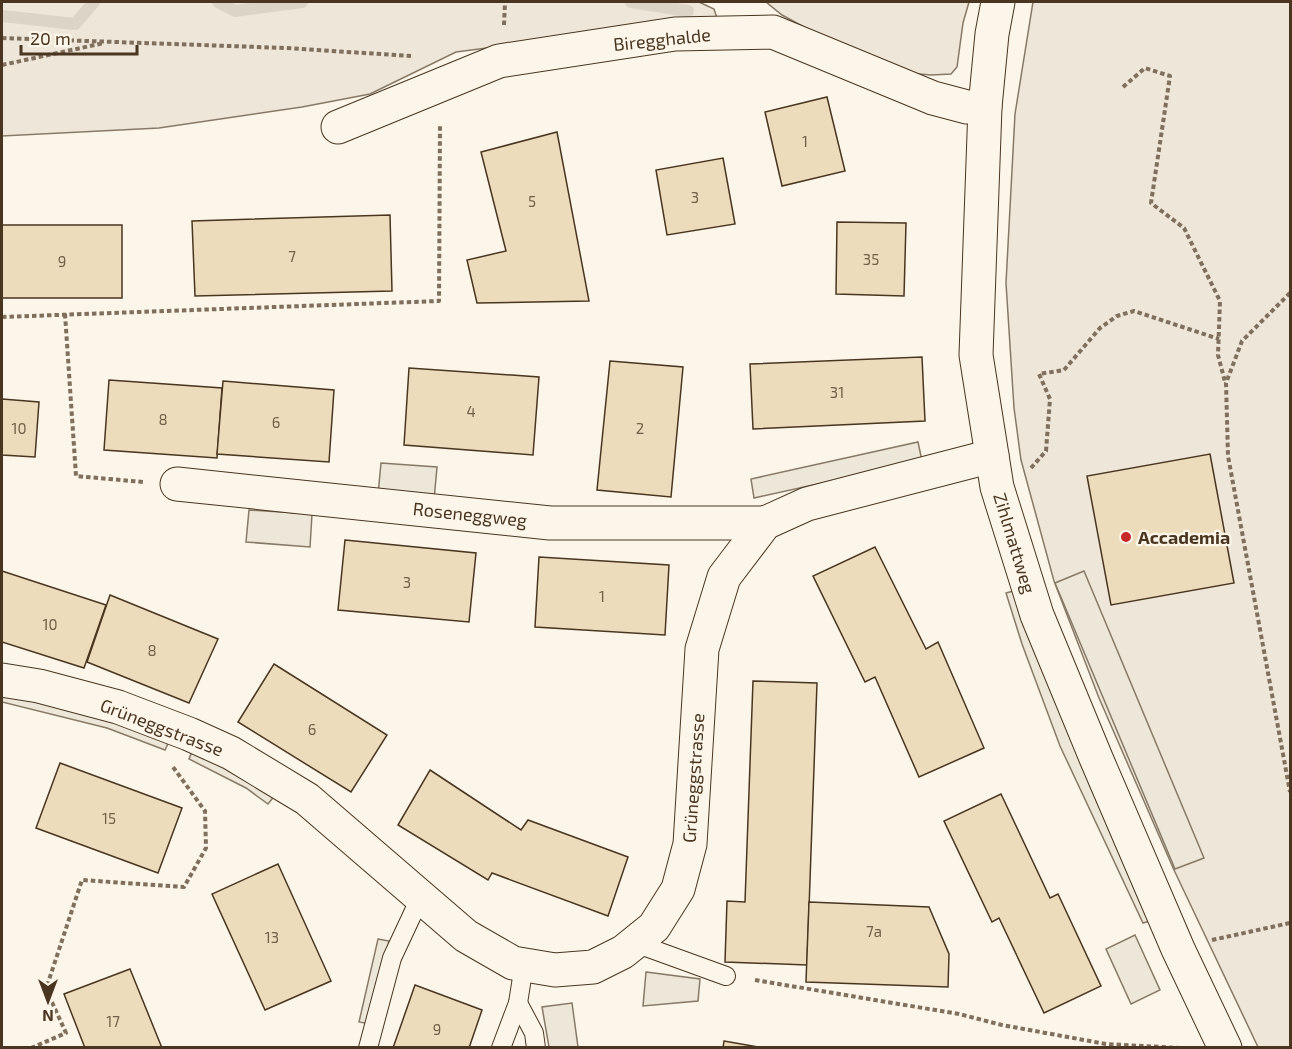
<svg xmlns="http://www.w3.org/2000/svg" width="1292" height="1049" font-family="'Exo 2',sans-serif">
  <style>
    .green { fill: #ede6d9; stroke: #887966; stroke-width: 1.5 }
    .parking { fill: #ede7d9; stroke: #887966; stroke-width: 1.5 }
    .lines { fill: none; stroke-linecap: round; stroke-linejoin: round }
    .stream { stroke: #dcd4c6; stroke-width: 12 }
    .building { fill: #ecdcbc; stroke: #4a3520; stroke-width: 1.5 }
    .service-casing { stroke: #4a3520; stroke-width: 20 }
    .minor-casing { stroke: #4a3520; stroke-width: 35 }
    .path { stroke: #7f6f5c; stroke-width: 4; stroke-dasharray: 4.5 3; stroke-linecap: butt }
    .service { stroke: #fbf6e9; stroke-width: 18 }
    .minor { stroke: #fbf6e9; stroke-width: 33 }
    .poi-dot { fill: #c62828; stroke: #fbf6e9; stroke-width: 2 }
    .labels { text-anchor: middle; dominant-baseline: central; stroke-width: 4.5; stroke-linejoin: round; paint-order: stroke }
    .number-label { font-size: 15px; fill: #725f47 }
    .street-label { font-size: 18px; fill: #4a3520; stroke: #fbf6e9 }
    .poi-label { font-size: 18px; font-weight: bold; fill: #4a3520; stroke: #fbf6e9; text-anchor: start }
  </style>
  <rect width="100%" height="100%" fill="#fbf6e9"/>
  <!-- green -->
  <g class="green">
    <polygon points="2,2 699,2 714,9 717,18 456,52 370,94 302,107 159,128 2,136"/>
    <polygon points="766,2 969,2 963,23 957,67 951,74 931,75 896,72 846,50 782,15"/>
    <polygon points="1033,2 1290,2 1290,1047 1258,1047 1174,870 1099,698 1054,581 1021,460 1014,408 1006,283 1015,114"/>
  </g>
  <!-- parking -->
  <g class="parking">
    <polygon points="918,442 922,461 754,498 751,479"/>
    <polygon points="381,463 437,467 434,500 378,495"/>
    <polygon points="249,510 312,514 310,547 246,542"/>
    <polygon points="1084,571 1204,858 1175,869 1055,583"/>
    <polygon points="1017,590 1153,920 1143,923 1060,746 1022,644 1006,593"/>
    <polygon points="2,690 170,739 165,750 107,728 2,702"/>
    <polygon points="193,749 276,794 268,804 246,788 189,759"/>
    <polygon points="1135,935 1160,990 1131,1004 1106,949"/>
    <polygon points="378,939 389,941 370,1024 359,1022"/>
    <polygon points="646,972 700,979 698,1001 643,1006"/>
    <polygon points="572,1003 578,1047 549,1047 542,1007"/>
  </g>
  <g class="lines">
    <!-- stream -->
    <g class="stream">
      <polyline points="218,2 235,11 302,2"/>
      <polyline points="631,2 688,11"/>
      <polyline points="2,16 75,24 94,2"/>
    </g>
  </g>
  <!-- building -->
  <g class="building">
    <polygon points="827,97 845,171 782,186 765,112"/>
    <polygon points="557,132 589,301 477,303 467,260 506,251 481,152"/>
    <polygon points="723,158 735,224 667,235 656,170"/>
    <polygon points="390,215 392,291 195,296 192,221"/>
    <polygon points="837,222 906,223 904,296 836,294"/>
    <rect x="2" y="225" width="120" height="73"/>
    <polygon points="922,357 925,421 753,429 750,364"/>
    <polygon points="610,361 683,367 671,497 597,490"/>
    <polygon points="409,368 539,377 533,455 404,445"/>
    <polygon points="109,380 222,388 217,458 104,450"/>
    <polygon points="223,381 334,390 329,462 217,454"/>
    <polygon points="2,399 39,402 35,457 2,455"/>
    <polygon points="1210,454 1234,583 1111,605 1087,476"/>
    <polygon points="345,540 476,553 469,622 338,610"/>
    <polygon points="875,547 926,649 938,642 984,748 919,777 875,677 865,682 813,576"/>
    <polygon points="539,557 669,565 665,635 535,627"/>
    <polygon points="2,571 106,605 84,668 2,642"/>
    <polygon points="110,595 218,639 189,703 87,662"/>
    <polygon points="274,664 387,735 351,792 238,722"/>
    <polygon points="753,681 817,683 807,965 725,962 727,901 745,902"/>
    <polygon points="60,763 182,808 158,873 36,828"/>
    <polygon points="430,770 521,830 528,820 628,857 608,916 492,873 488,880 398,825"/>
    <polygon points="1001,794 1050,898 1058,894 1101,986 1044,1013 999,918 992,922 944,821"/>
    <polygon points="278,864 331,981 265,1010 212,894"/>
    <polygon points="809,902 929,907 949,954 948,987 806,982"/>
    <polygon points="130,969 162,1048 85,1048 64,994"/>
    <polygon points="415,985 482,1010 469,1048 393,1048"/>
    <polygon points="724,1041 764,1048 723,1048"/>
  </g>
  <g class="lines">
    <defs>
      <g id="service">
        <polyline points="635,943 726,976"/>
        <polyline points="518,1003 534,1033 536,1048"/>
        <polyline points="368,1048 392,958 421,896"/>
        <polyline points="501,1048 518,1003 524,965"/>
      </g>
      <g id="minor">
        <polyline points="998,2 992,34 985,107 976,355 997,487 1037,615 1096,758 1178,949 1225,1048"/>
        <polyline points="338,127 499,61 675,34 773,32 933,98 967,107 985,107"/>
        <polyline points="177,484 550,523 765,523"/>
        <polyline points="2,680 39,686 118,707 189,734 231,753 307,799 466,936 513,963 555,970 593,967 623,952 654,927 678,889 690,844 702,649 724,577 765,523 807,504 992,456"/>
      </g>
    </defs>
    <!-- service casing -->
    <use href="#service" class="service-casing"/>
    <!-- minor casing -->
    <use href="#minor" class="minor-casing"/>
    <!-- path -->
    <g class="path">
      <polyline points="504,25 505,2"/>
      <polyline points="2,38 286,48 411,56"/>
      <polyline points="2,65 104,43"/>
      <polyline points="1123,87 1145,68 1170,76 1151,203 1184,228 1220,301 1218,355 1225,382"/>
      <polyline points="1290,293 1242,341 1226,383 1228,456 1290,792"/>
      <polyline points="65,314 76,476 143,482"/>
      <polyline points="2,317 439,301 440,124"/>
      <polyline points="1031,468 1046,451 1050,399 1039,374 1064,370 1100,328 1117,316 1134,311 1219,339"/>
      <polyline points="1212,940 1290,923"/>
      <polyline points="755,980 959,1014 1002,1025 1106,1044 1180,1048"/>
      <polyline points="31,1048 66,1033 46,989 82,880 184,887 206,848 205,811 173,767"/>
    </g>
    <!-- service -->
    <use href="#service" class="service"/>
    <!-- minor -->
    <use href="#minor" class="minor"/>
  </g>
  <!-- markers -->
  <circle class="poi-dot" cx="1126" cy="537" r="6"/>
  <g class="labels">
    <!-- number labels -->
    <g class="number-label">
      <text x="805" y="141">1</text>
      <text x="695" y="197">3</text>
      <text x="532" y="201">5</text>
      <text x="292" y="256">7</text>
      <text x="871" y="259">35</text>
      <text x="62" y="261">9</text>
      <text x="837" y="392">31</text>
      <text x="471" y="411">4</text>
      <text x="163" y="419">8</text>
      <text x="276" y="422">6</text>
      <text x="19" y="428">10</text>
      <text x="640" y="428">2</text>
      <text x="407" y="582">3</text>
      <text x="602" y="596">1</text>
      <text x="50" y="624">10</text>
      <text x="152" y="650">8</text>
      <text x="312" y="729">6</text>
      <text x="109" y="818">15</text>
      <text x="874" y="931">7a</text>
      <text x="272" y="937">13</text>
      <text x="113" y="1021">17</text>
      <text x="437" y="1029">9</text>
    </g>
    <!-- street labels -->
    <g class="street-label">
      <text transform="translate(662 39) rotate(-6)">Biregghalde</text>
      <text transform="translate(470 514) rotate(6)">Roseneggweg</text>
      <text transform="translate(1015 543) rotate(73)">Zihlmattweg</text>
      <text transform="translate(162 727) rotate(21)">Grüneggstrasse</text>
      <text transform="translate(693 778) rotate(-86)">Grüneggstrasse</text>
    </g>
    <!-- poi labels -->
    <g class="poi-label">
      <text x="1138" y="537">Accademia</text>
    </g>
  </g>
  <!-- border -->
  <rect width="1292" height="1049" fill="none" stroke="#4a3520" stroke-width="6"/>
  <!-- north arrow -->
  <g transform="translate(48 1001) rotate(180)" stroke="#fbf6e9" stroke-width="4.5" paint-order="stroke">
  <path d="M0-4.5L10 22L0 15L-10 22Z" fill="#4a3520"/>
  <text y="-9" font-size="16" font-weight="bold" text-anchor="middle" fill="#4a3520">N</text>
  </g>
  <!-- scale -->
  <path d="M21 45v9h116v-9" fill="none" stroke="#4a3520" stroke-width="3"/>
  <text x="30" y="45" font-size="18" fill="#4a3520" stroke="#fbf6e9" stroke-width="4.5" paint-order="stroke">20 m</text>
</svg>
